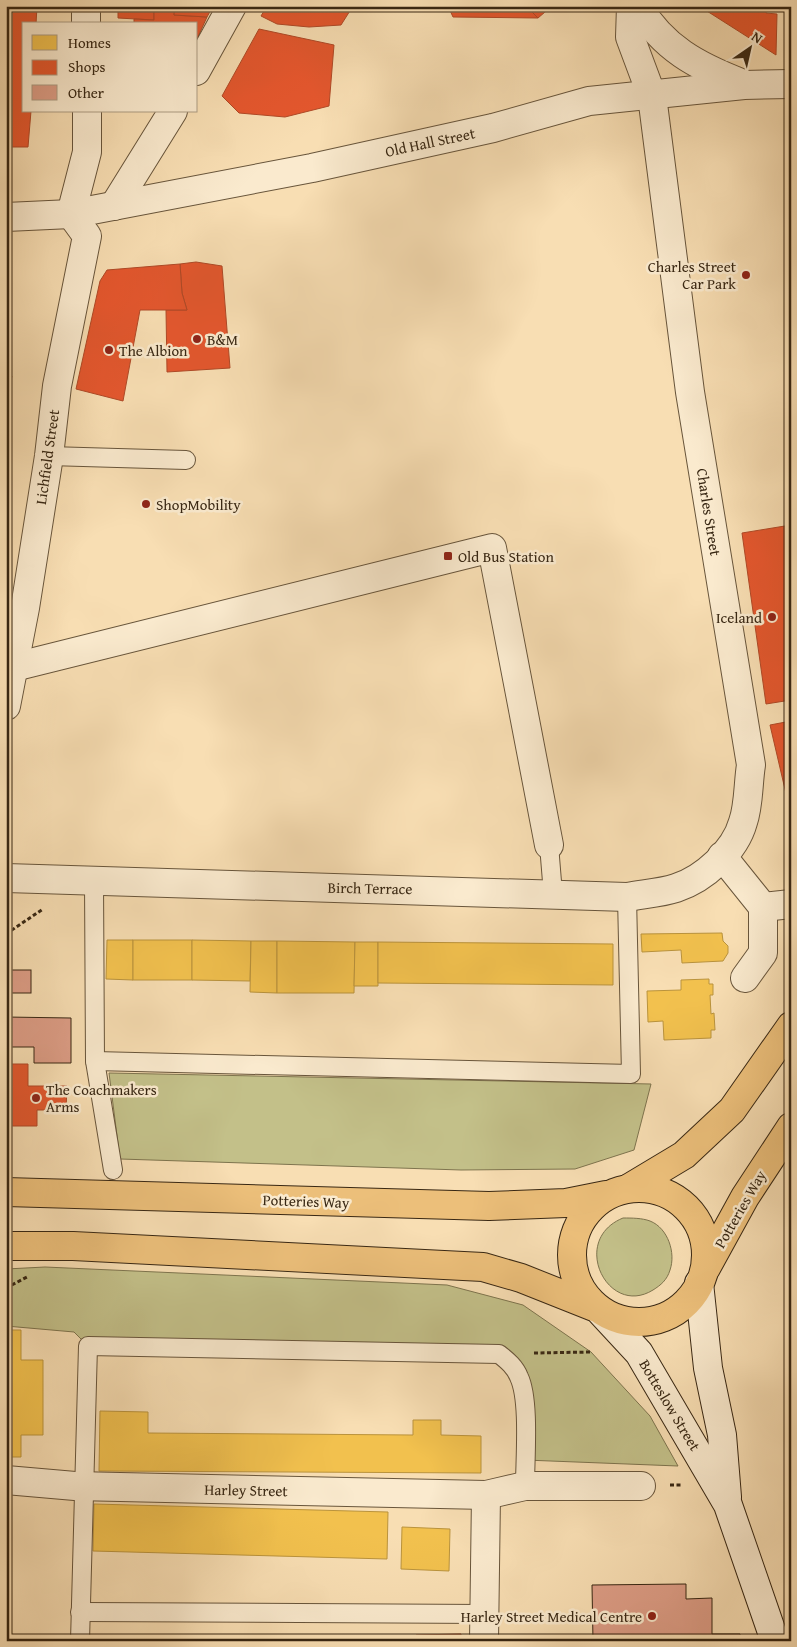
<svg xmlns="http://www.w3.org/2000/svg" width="797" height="1647" font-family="'Gentium Book Plus',serif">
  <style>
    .green { fill: #c3c089; stroke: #7e744e }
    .homes { fill: #f2c14e; stroke: #ba933c }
    .shops { fill: #e4572e; stroke: #b04926 }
    .building { fill: #dd9d86; stroke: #382713 }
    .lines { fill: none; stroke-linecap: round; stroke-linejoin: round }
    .lane-casing { stroke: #68553b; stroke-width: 20 }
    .street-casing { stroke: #68553b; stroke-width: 30 }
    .secondary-casing { stroke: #382713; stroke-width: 30 }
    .highway-casing { stroke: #382713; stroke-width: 30 }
    .path { stroke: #382713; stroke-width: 3; stroke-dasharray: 4 2.5; stroke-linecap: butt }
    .lane { stroke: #faeace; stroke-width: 18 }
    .street { stroke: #faeace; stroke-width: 28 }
    .secondary { stroke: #faeace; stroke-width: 28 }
    .highway { stroke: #ecbf7a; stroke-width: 28 }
    .poi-dot { fill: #8f2418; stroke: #faeace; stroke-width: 2 }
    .labels { text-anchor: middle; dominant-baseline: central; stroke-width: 5; stroke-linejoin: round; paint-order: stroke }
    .street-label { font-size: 15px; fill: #382713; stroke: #faeace }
    .poi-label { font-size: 15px; fill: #382713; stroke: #faeace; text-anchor: start }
  </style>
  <rect width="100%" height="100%" fill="#f8deb3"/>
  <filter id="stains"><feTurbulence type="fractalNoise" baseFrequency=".004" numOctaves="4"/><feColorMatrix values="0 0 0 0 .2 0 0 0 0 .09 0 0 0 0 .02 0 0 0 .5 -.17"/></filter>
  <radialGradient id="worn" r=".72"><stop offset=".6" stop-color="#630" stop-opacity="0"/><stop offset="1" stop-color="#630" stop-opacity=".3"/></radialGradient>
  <!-- green -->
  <g class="green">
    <polygon points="109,1073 651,1084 634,1150 575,1169 461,1170 120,1159"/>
    <path d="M623 1218C632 1218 642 1218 650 1221 668 1228 676 1253 670 1270 667 1280 661 1285 653 1290 608 1318 569 1240 623 1218Z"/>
    <polygon points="45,1267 447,1285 523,1305 591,1352 650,1416 678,1466 525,1460 524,1402 499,1354 88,1346 74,1332 6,1326 6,1269"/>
  </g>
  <!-- homes -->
  <g class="homes">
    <polygon points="722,933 723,941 728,946 728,953 723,961 682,963 681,950 642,952 641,934"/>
    <polygon points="107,940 133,940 133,980 106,979"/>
    <rect x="133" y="940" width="59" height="40"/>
    <polygon points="192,940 251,941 250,981 192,980"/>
    <polygon points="251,941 277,941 277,993 250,992"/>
    <polygon points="277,941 355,942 354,993 277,993"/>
    <polygon points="355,942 378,942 378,986 354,986"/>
    <polygon points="378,942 613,944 613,985 378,983"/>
    <polygon points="709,979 709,984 713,984 713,995 710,995 711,1014 714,1013 715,1030 711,1030 711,1038 664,1040 663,1021 648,1022 647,991 681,990 681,980"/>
    <polygon points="6,1330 21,1330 21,1360 43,1360 43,1435 21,1435 21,1457 6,1457"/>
    <polygon points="100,1411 148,1412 148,1433 413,1435 413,1420 441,1420 441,1435 481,1436 481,1473 99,1471"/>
    <polygon points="94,1504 388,1512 387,1559 93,1551"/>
    <polygon points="402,1527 450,1529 449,1571 401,1569"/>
  </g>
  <!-- shops -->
  <g class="shops">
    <polygon points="6,6 37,6 36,24 24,24 24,111 31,111 28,147 6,147"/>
    <polygon points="118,6 154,6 154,20 118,18"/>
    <polygon points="154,6 175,6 174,15 207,17 196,41 196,24 134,24 134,19 154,20"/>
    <polygon points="175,6 213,6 207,17 174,15"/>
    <polygon points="267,6 353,6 341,25 309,27 277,24 261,16"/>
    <polygon points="448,6 526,6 538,18 453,17"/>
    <polygon points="526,6 552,6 538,18"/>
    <polygon points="767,6 766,13 777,14 776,55 699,6"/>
    <polygon points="789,6 791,6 791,54 788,54"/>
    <polygon points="259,29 334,45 329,106 285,117 239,113 222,96"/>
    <polygon points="196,262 222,266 230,368 167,372 166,310 187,310 182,293 180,264"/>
    <polygon points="180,264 182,293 187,310 140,310 123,401 76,389 100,281 107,270"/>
    <polygon points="6,375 12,376 6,401"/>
    <polygon points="791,525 791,700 766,704 742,533"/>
    <polygon points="791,721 791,815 770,725"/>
    <polygon points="6,1064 28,1064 28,1086 67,1086 66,1110 37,1110 37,1126 6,1126"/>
    <polygon points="461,1634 461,1641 416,1641 416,1635"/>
  </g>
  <!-- building -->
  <g class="building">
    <rect x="6" y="970" width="25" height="23"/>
    <polygon points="6,1017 71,1018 71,1063 34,1063 34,1047 6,1047"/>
    <polygon points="686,1584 686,1599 712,1598 712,1634 740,1634 740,1641 593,1641 592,1585"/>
  </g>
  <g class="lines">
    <defs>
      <g id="lane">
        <polyline points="49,456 186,460"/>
        <polyline points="549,845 553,894"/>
        <polyline points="94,881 95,1061 113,1170"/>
        <polyline points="95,1061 631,1074 627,897"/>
        <polyline points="80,1612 485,1614"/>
        <path d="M80 1641 88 1346 499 1354C508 1361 515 1367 519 1377 530 1400 525 1459 525 1486"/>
      </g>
      <g id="street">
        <polyline points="86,6 86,24"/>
        <path d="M638 6C663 48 697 66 741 83"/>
        <polyline points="196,71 232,6"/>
        <polyline points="114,206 173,111"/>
        <polyline points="71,214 87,152 87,111"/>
        <polyline points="6,217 71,214 312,168 493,128 589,101 744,85 791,84"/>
        <polyline points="14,667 492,548 549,845"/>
        <polyline points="6,706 25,608 49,456 57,386 87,236 71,214"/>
        <polyline points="722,856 763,907 763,953 745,978"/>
        <path d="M6 878 627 897C643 894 661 893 676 888 704 879 735 851 743 822 749 805 748 783 751 765L690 392 652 96 630 37 631 6"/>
        <polyline points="763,907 791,904"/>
        <polyline points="6,1480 75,1486 486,1495 525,1486 641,1486"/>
        <polyline points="484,1641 486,1495"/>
      </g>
      <g id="secondary">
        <polyline points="699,1283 708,1368 722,1435 727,1497"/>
        <polyline points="601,1312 639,1353 728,1505 775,1641"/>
      </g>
      <g id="highway">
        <circle cx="639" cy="1255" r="67"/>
        <polyline points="629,1188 684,1155 732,1110 791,1026"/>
        <polyline points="6,1192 489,1206 566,1203 606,1195"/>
        <polyline points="6,1246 73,1246 483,1267 521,1278 594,1307"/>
        <polyline points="706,1268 745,1197 791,1127"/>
      </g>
    </defs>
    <!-- lane casing -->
    <use href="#lane" class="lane-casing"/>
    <!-- street casing -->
    <use href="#street" class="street-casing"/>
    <!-- secondary casing -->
    <use href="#secondary" class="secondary-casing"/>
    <!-- highway casing -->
    <use href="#highway" class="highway-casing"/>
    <!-- path -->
    <g class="path">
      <polyline points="6,934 43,909"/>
      <polyline points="6,1288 27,1277"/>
      <polyline points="534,1353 591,1352"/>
      <polyline points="670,1485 683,1485"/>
    </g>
    <!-- lane -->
    <use href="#lane" class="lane"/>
    <!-- street -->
    <use href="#street" class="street"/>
    <!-- secondary -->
    <use href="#secondary" class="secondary"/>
    <!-- highway -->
    <use href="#highway" class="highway"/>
  </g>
  <!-- markers -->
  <g class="poi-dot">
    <circle cx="746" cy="275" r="5"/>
    <circle cx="197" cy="339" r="5"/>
    <circle cx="109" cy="350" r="5"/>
    <circle cx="146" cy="504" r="5"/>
    <rect x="443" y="551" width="10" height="10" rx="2.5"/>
    <circle cx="772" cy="617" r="5"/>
    <circle cx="36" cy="1098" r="5"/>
    <circle cx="652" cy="1616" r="5"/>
  </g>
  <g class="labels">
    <!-- street labels -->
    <g class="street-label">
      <text transform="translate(430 142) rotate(-12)">Old Hall Street</text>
      <text transform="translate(47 457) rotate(-82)">Lichfield Street</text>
      <text transform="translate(709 512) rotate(81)">Charles Street</text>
      <text transform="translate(370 888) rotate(1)">Birch Terrace</text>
      <text transform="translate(306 1201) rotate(2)">Potteries Way</text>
      <text transform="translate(740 1209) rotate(-60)">Potteries Way</text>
      <text transform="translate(670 1405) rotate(59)">Botteslow Street</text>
      <text transform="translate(246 1490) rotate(1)">Harley Street</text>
    </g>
    <!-- poi labels -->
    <g class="poi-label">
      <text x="736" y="266" text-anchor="end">Charles Street<tspan x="736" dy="17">Car Park</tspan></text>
      <text x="207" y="339">B&amp;M</text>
      <text x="119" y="350">The Albion</text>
      <text x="156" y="504">ShopMobility</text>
      <text x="458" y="556">Old Bus Station</text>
      <text x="762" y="617" text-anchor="end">Iceland</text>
      <text x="46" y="1089">The Coachmakers<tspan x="46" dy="17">Arms</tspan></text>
      <text x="642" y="1616" text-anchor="end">Harley Street Medical Centre</text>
    </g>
  </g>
  <!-- margin -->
  <rect width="797" height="1647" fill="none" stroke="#f8deb3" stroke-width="25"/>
  <rect x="8" y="8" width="782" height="1632" fill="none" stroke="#382713" stroke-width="2.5"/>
  <rect x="12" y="12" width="772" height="1622" fill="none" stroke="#382713"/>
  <!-- legend -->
  <rect x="22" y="22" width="175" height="90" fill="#faeace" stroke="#ac9c83"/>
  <rect x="32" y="35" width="25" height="15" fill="#f2c14e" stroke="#ac9c83"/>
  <text x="68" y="48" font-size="15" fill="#382713">Homes</text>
  <rect x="32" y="60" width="25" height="15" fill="#e4572e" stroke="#ac9c83"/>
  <text x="68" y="72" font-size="15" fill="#382713">Shops</text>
  <rect x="32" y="85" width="25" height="15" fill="#dd9d86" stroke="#ac9c83"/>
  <text x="68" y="98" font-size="15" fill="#382713">Other</text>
  <!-- north arrow -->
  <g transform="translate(750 48) rotate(34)" stroke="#faeace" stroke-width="4" paint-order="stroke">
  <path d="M0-4L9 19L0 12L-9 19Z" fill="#382713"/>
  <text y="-8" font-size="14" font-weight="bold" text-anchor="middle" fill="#382713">N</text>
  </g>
  <rect width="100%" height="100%" filter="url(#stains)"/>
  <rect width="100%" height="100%" fill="url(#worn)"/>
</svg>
